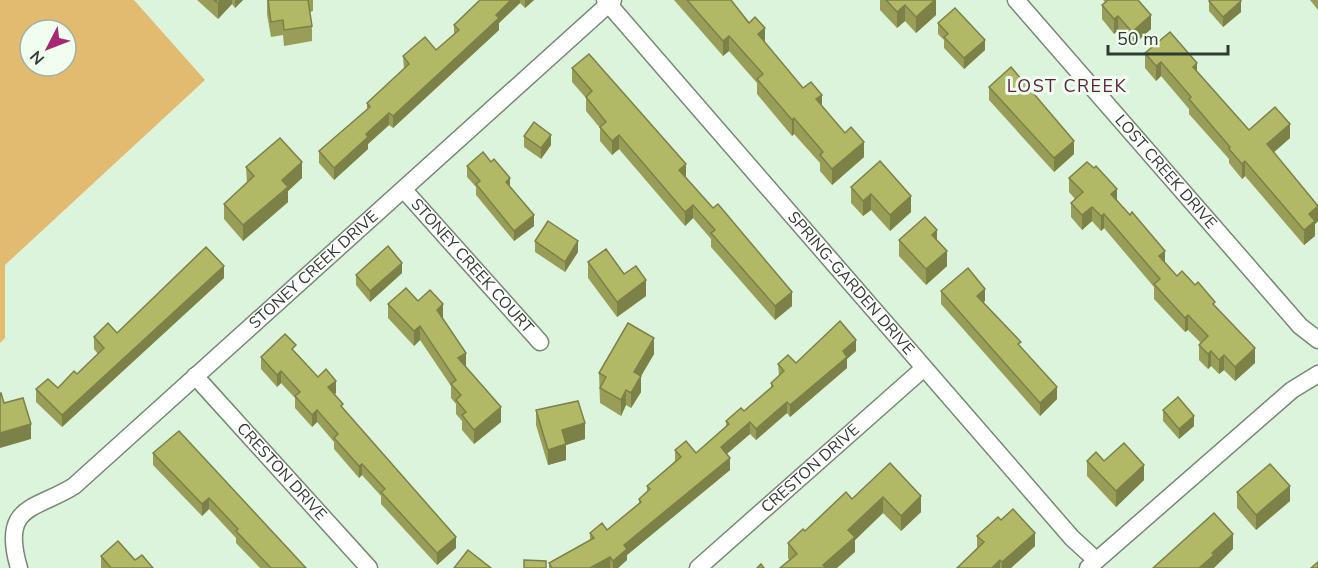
<svg xmlns="http://www.w3.org/2000/svg" width="1318" height="568" font-family="'Nunito Sans',sans-serif">
  <style>
    .green { fill: #e3bb70; fill-rule: evenodd }
    .lines { fill: none; stroke-linecap: round; stroke-linejoin: round }
    .minor-casing { stroke: #758974; stroke-width: 19 }
    .minor { stroke: #fff; stroke-width: 16 }
    .wall { fill: #989e58 }
    .shaded-wall { fill: #7c8147 }
    .building { fill: #b1b866; stroke: #7c8147; stroke-width: 1.5 }
    .labels { text-anchor: middle; dominant-baseline: central; stroke-width: 6; stroke-linejoin: round; paint-order: stroke }
    .street-label { font-size: 16px; fill: #313a30; stroke: #f0fef0 }
    .neighbourhood-label { font-size: 18px; letter-spacing: 1.5px; fill: #5c1e40; stroke: #f0fef0 }
  </style>
  <rect width="100%" height="100%" fill="#ddf4dc"/>
  <!-- green -->
  <path class="green" d="M0 0H134L205 80 5 265V338L0 343ZM30 30H66V66H30Z"/>
  <g class="lines">
    <defs>
      <g id="minor">
        <path id="s1" d="M605 0 1072 538 1096 560"/>
        <path id="s2" d="M1016 0 1300 326 1318 340"/>
        <path id="s3" d="M404 190 540 342"/>
        <path id="s4" d="M195 376 369 568"/>
        <path id="s5" d="M19 568C0 504 36 510 74 486L613 0"/>
        <path id="s6" d="M698 568 924 368"/>
        <polyline points="1088,568 1292,390 1318,374"/>
      </g>
    </defs>
    <!-- minor casing -->
    <use href="#minor" class="minor-casing"/>
    <!-- minor -->
    <use href="#minor" class="minor"/>
  </g>
  <!-- wall -->
  <g class="wall">
    <polygon points="197,0 243,0 235,8 232,4 218,19"/>
    <polygon points="267,0 313,0 313,11 310,12 312,26 312,41 284,46 283,35 271,37 267,14"/>
    <polygon points="480,0 534,0 525,8 520,3 499,23 499,30 393,128 389,125 368,144 368,149 334,180 319,163 319,151 367,109 367,103 404,69 403,56 436,50 454,35 454,25"/>
    <polygon points="674,0 731,0 803,88 822,106 864,157 832,185 820,171 820,163 794,134 792,136 757,94 757,83 729,51 723,56"/>
    <polygon points="880,0 936,0 936,15 916,33 905,21 897,28 880,10"/>
    <polygon points="1103,0 1138,0 1151,29 1132,46 1118,30 1114,34 1102,19 1102,5 1105,2"/>
    <polygon points="1310,0 1318,0 1318,10"/>
    <polygon points="1209,1 1241,12 1223,27 1209,11"/>
    <polygon points="938,23 985,50 964,69 944,48 944,40 938,34"/>
    <polygon points="1145,53 1197,72 1249,130 1290,138 1274,152 1318,221 1315,224 1315,236 1304,245 1245,176 1242,179 1229,163 1229,159 1189,114 1189,109 1161,76 1156,81 1145,68"/>
    <polygon points="572,68 686,178 792,306 775,320 711,247 711,239 693,218 685,226 619,149 612,155 600,141 600,128 586,111 586,98 572,82"/>
    <polygon points="989,87 1074,154 1054,172 989,100"/>
    <polygon points="524,136 551,145 541,159 524,147"/>
    <polygon points="880,161 911,212 890,231 871,210 863,216 851,203 851,187"/>
    <polygon points="467,166 534,226 514,241 476,195 476,187 467,177"/>
    <polygon points="246,167 302,178 288,191 288,202 243,241 224,219 224,204 247,183"/>
    <polygon points="1069,178 1117,200 1165,263 1177,276 1215,307 1255,363 1235,381 1224,370 1219,374 1211,366 1208,369 1199,360 1199,345 1201,343 1188,330 1185,332 1154,299 1154,287 1104,228 1101,231 1092,221 1082,230 1071,217 1071,203 1075,199 1069,192"/>
    <polygon points="899,240 937,241 947,266 926,285 899,256"/>
    <polygon points="535,241 578,252 565,272 535,252"/>
    <polygon points="588,262 624,274 646,296 617,317 588,278"/>
    <polygon points="402,273 370,302 356,285 356,275"/>
    <polygon points="224,278 62,427 36,402 36,389 58,388 77,374 98,354 94,349 94,337 117,333"/>
    <polygon points="941,291 985,301 983,302 1021,347 1057,399 1040,416 941,304"/>
    <polygon points="418,301 443,318 466,366 501,422 474,444 462,430 462,421 456,414 456,404 451,398 451,386 420,340 414,346 388,318 388,304"/>
    <polygon points="856,351 847,359 847,368 790,417 787,413 756,440 750,434 726,454 730,470 627,555 627,560 618,568 549,568 549,563 590,540 590,533 607,530 639,504 639,499 647,492 647,486 675,461 675,450 696,453 726,426 726,421 744,411 771,388 771,383 779,376 778,364 796,363"/>
    <polygon points="296,353 318,377 336,393 334,394 343,409 456,548 437,565 381,504 381,496 362,475 359,478 334,449 334,442 317,422 312,427 295,408 295,398 281,383 277,387 261,369 261,357"/>
    <polygon points="654,354 641,376 641,392 631,408 626,405 621,416 600,403 599,373"/>
    <polygon points="536,410 585,439 566,445 566,460 548,465 536,425"/>
    <polygon points="1163,410 1194,426 1179,439 1163,421"/>
    <polygon points="153,453 306,568 260,568 236,543 236,538 209,509 202,516 153,465"/>
    <polygon points="1087,461 1104,461 1144,480 1116,507 1087,476"/>
    <polygon points="890,463 921,512 901,531 883,513 855,540 855,552 789,560 788,558 788,543 852,499"/>
    <polygon points="1237,492 1290,501 1256,530 1237,508"/>
    <polygon points="1001,520 1035,546 1011,568 957,568 977,548 977,536"/>
    <polygon points="101,556 135,560 153,568 101,568"/>
  </g>
  <!-- shaded-wall -->
  <g class="shaded-wall">
    <polygon points="221,0 232,0 232,4 218,19 218,3"/>
    <polygon points="235,0 243,0 235,8"/>
    <polygon points="511,0 520,0 520,3 499,23 499,30 393,128 393,116"/>
    <polygon points="525,0 534,0 525,8"/>
    <polygon points="936,0 936,15 916,33 916,17"/>
    <polygon points="1241,1 1241,12 1223,27 1223,17"/>
    <polygon points="905,5 905,21 897,28 897,12"/>
    <polygon points="1151,15 1151,29 1132,46 1132,32"/>
    <polygon points="1118,16 1118,30 1114,34 1114,19"/>
    <polygon points="765,28 765,43 758,34"/>
    <polygon points="729,36 729,51 723,56 723,41"/>
    <polygon points="985,40 985,50 964,69 964,58"/>
    <polygon points="1161,62 1161,76 1156,81 1156,66"/>
    <polygon points="1197,63 1197,78 1193,67"/>
    <polygon points="822,95 822,110 816,99"/>
    <polygon points="389,113 389,125 368,144 368,149 334,180 334,168 366,134"/>
    <polygon points="794,118 794,134 792,136 792,120"/>
    <polygon points="1290,124 1290,138 1267,158 1267,144"/>
    <polygon points="551,135 551,145 541,159 541,148"/>
    <polygon points="619,135 619,149 612,155 612,141"/>
    <polygon points="1074,141 1074,154 1054,172 1054,158"/>
    <polygon points="864,142 864,157 832,185 832,169"/>
    <polygon points="1245,161 1245,176 1242,179 1242,164"/>
    <polygon points="302,162 302,178 288,191 288,202 243,241 243,225 282,180"/>
    <polygon points="686,164 686,178 679,170"/>
    <polygon points="510,178 510,189 506,182"/>
    <polygon points="1117,189 1117,203 1111,194"/>
    <polygon points="871,194 871,210 863,216 863,201"/>
    <polygon points="911,196 911,212 890,231 890,215"/>
    <polygon points="693,205 693,218 685,226 685,212"/>
    <polygon points="1318,206 1318,221 1315,224 1315,236 1304,245 1304,230 1309,214"/>
    <polygon points="1092,207 1092,221 1082,230 1082,215"/>
    <polygon points="1104,214 1104,228 1101,231 1101,216"/>
    <polygon points="534,215 534,226 514,241 514,231"/>
    <polygon points="937,230 937,246 932,235"/>
    <polygon points="578,241 578,252 565,272 565,262"/>
    <polygon points="947,251 947,266 926,285 926,269"/>
    <polygon points="1165,251 1165,265 1159,256"/>
    <polygon points="402,263 402,273 370,302 370,291"/>
    <polygon points="224,266 224,278 62,427 62,415"/>
    <polygon points="646,280 646,296 617,317 617,302"/>
    <polygon points="985,289 985,301 977,308 977,296"/>
    <polygon points="792,292 792,306 775,320 775,306"/>
    <polygon points="443,304 443,318 437,324 437,310"/>
    <polygon points="1188,315 1188,330 1185,332 1185,318"/>
    <polygon points="420,326 420,340 414,346 414,331"/>
    <polygon points="654,338 654,354 634,388 634,372"/>
    <polygon points="856,340 856,351 847,359 847,368 790,417 790,405 843,351"/>
    <polygon points="1255,348 1255,363 1235,381 1235,367"/>
    <polygon points="1211,351 1211,366 1208,369 1208,354"/>
    <polygon points="466,353 466,367 458,358"/>
    <polygon points="1224,355 1224,370 1219,374 1219,360"/>
    <polygon points="281,371 281,383 277,387 277,375"/>
    <polygon points="641,376 641,392 631,408 631,393"/>
    <polygon points="336,381 336,393 328,399 328,387"/>
    <polygon points="1057,387 1057,399 1040,416 1040,403"/>
    <polygon points="626,390 626,405 621,416 621,400"/>
    <polygon points="787,402 787,413 756,440 756,429"/>
    <polygon points="501,407 501,422 474,444 474,430"/>
    <polygon points="317,410 317,422 312,427 312,415"/>
    <polygon points="1194,416 1194,426 1179,439 1179,429"/>
    <polygon points="750,422 750,434 721,459 721,447"/>
    <polygon points="585,423 585,439 566,445 566,460 548,465 548,450 562,430"/>
    <polygon points="31,424 31,439 0,448 0,433"/>
    <polygon points="730,458 730,470 627,555 627,560 618,568 613,568 613,561 624,545"/>
    <polygon points="362,464 362,475 359,478 359,466"/>
    <polygon points="1144,465 1144,480 1116,507 1116,491"/>
    <polygon points="1290,486 1290,501 1256,530 1256,515"/>
    <polygon points="921,496 921,512 901,531 901,516"/>
    <polygon points="883,497 883,513 855,540 855,552 837,568 823,568 823,565 848,530"/>
    <polygon points="209,498 209,509 202,516 202,504"/>
    <polygon points="1035,533 1035,546 1011,568 1002,568 1002,562"/>
    <polygon points="1233,534 1233,549 1214,568 1199,568 1212,553"/>
    <polygon points="456,537 456,548 437,565 437,553"/>
    <polygon points="610,557 610,568 590,568"/>
    <polygon points="1000,560 1000,568 992,568"/>
  </g>
  <!-- building -->
  <g class="building">
    <polygon points="214,0 221,0 218,3"/>
    <polygon points="268,0 308,0 312,26 284,30 283,20 271,22"/>
    <polygon points="480,0 511,0 496,15 499,18 393,116 389,113 366,134 368,137 334,168 319,151 370,107 367,103 409,64 403,56 425,37 436,50 459,30 454,25"/>
    <polygon points="687,0 731,0 749,23 755,17 765,28 758,34 803,88 811,82 822,95 816,99 845,133 851,127 864,142 832,169 820,155 823,152 794,118 792,120 757,79 763,74 729,36 723,41"/>
    <polygon points="886,0 935,0 916,17 905,5 897,12"/>
    <polygon points="1108,0 1138,0 1151,15 1132,32 1118,16 1114,19 1102,5"/>
    <polygon points="1210,0 1240,0 1241,1 1223,17 1209,1"/>
    <polygon points="955,8 985,40 964,58 944,37 948,34 938,23"/>
    <polygon points="1170,32 1197,63 1193,67 1249,130 1275,107 1290,124 1267,144 1318,206 1309,214 1315,221 1304,230 1245,161 1242,164 1229,149 1230,147 1189,99 1191,97 1161,62 1156,66 1145,53"/>
    <polygon points="589,54 686,164 679,170 713,208 718,204 792,292 775,306 711,233 715,230 693,205 685,212 619,135 612,141 600,127 606,122 586,97 592,91 572,68"/>
    <polygon points="1011,67 1074,141 1054,158 989,87"/>
    <polygon points="534,122 551,135 541,148 524,136"/>
    <polygon points="280,138 302,162 282,180 288,187 243,225 224,204 254,176 246,167"/>
    <polygon points="483,152 491,162 494,159 510,178 506,182 534,215 514,231 476,184 480,181 467,166"/>
    <polygon points="880,161 911,196 890,215 871,194 863,201 851,187"/>
    <polygon points="1087,162 1094,168 1096,166 1117,189 1111,194 1130,215 1132,212 1165,251 1159,256 1177,276 1182,271 1195,285 1198,282 1215,302 1213,304 1255,348 1235,367 1224,355 1219,360 1211,351 1208,354 1199,345 1208,336 1188,315 1185,318 1154,284 1160,279 1104,214 1101,216 1092,207 1082,215 1071,203 1083,192 1069,178"/>
    <polygon points="925,217 937,230 932,235 947,251 926,269 899,240"/>
    <polygon points="548,221 578,241 565,262 535,241"/>
    <polygon points="388,246 402,263 370,291 356,275"/>
    <polygon points="206,247 224,266 62,415 36,389 48,379 58,388 74,371 77,374 104,348 94,337 108,323 117,333"/>
    <polygon points="606,249 624,274 636,266 646,280 617,302 588,262"/>
    <polygon points="968,268 985,289 977,296 1021,342 1018,344 1057,387 1040,403 941,291"/>
    <polygon points="406,288 418,301 430,290 443,304 437,310 466,353 458,358 501,407 474,430 462,415 466,412 456,400 461,395 451,384 456,380 420,326 414,331 388,304"/>
    <polygon points="840,321 856,340 843,351 847,357 790,405 787,402 756,429 750,422 721,447 730,458 624,545 627,549 613,561 610,557 590,568 552,568 549,563 594,538 590,533 602,523 607,530 641,502 639,499 650,489 647,486 681,457 675,450 686,441 696,453 729,424 726,421 741,408 744,411 773,386 771,383 784,371 778,364 788,355 796,363"/>
    <polygon points="628,323 654,338 634,372 641,376 631,393 626,390 621,400 600,388 606,377 599,373"/>
    <polygon points="285,334 296,345 292,349 318,377 326,369 336,381 328,387 343,404 341,406 456,537 437,553 381,492 385,489 362,464 359,466 334,438 338,434 317,410 312,415 295,396 300,392 281,371 277,375 261,357"/>
    <polygon points="0,393 1,393 4,403 23,398 31,424 0,433"/>
    <polygon points="1178,397 1194,416 1179,429 1163,410"/>
    <polygon points="578,401 585,423 562,430 566,444 548,450 536,410"/>
    <polygon points="179,431 306,568 271,568 236,531 238,529 209,498 202,504 153,453"/>
    <polygon points="1124,443 1144,465 1116,491 1087,461 1096,452 1104,461"/>
    <polygon points="890,463 921,496 901,516 883,497 848,530 855,537 823,565 826,568 780,568 797,554 788,543 803,529 805,531 846,492 852,499"/>
    <polygon points="1270,464 1290,486 1256,515 1237,492"/>
    <polygon points="1013,509 1035,533 1002,562 1000,560 992,568 957,568 984,542 977,536 998,517 1001,520"/>
    <polygon points="1214,513 1233,534 1212,553 1214,555 1199,568 1153,568"/>
    <polygon points="118,541 135,560 142,555 153,568 111,568 101,556"/>
    <polygon points="468,550 491,568 454,568"/>
    <polygon points="524,560 546,561 546,568 524,568"/>
    <polygon points="1318,562 1318,568 1311,568"/>
    <polygon points="761,564 764,568 757,568"/>
  </g>
  <g class="labels">
    <!-- street labels -->
    <g class="street-label">
      <text stroke="none"><textPath href="#s2" startOffset="228">LOST CREEK DRIVE</textPath></text>
      <text stroke="none"><textPath href="#s3" startOffset="102">STONEY CREEK COURT</textPath></text>
      <text stroke="none"><textPath href="#s5" startOffset="438">STONEY CREEK DRIVE</textPath></text>
      <text stroke="none"><textPath href="#s1" startOffset="375">SPRING-GARDEN DRIVE</textPath></text>
      <text stroke="none"><textPath href="#s6" startOffset="150">CRESTON DRIVE</textPath></text>
      <text stroke="none"><textPath href="#s4" startOffset="129">CRESTON DRIVE</textPath></text>
    </g>
    <!-- neighbourhood labels -->
    <g class="neighbourhood-label">
      <text x="1067" y="86">LOST CREEK</text>
    </g>
  </g>
  <!-- north arrow -->
  <g transform="translate(48 48) rotate(228)"><circle r="28" fill="#f0fef0" stroke="#a4b0a3" stroke-width="1.5"/>
  <path d="M0-4.5L10 22L0 15L-10 22Z" fill="#a92774"/>
  <text y="-9" font-size="16" font-weight="bold" text-anchor="middle" fill="#313a30">N</text>
  </g>
  <!-- scale -->
  <path d="M1108 45v9h120v-9" fill="none" stroke="#313a30" stroke-width="3"/>
  <text x="1117" y="45" font-size="18" fill="#313a30" stroke="#f0fef0" stroke-width="4.5" paint-order="stroke">50 m</text>
</svg>
